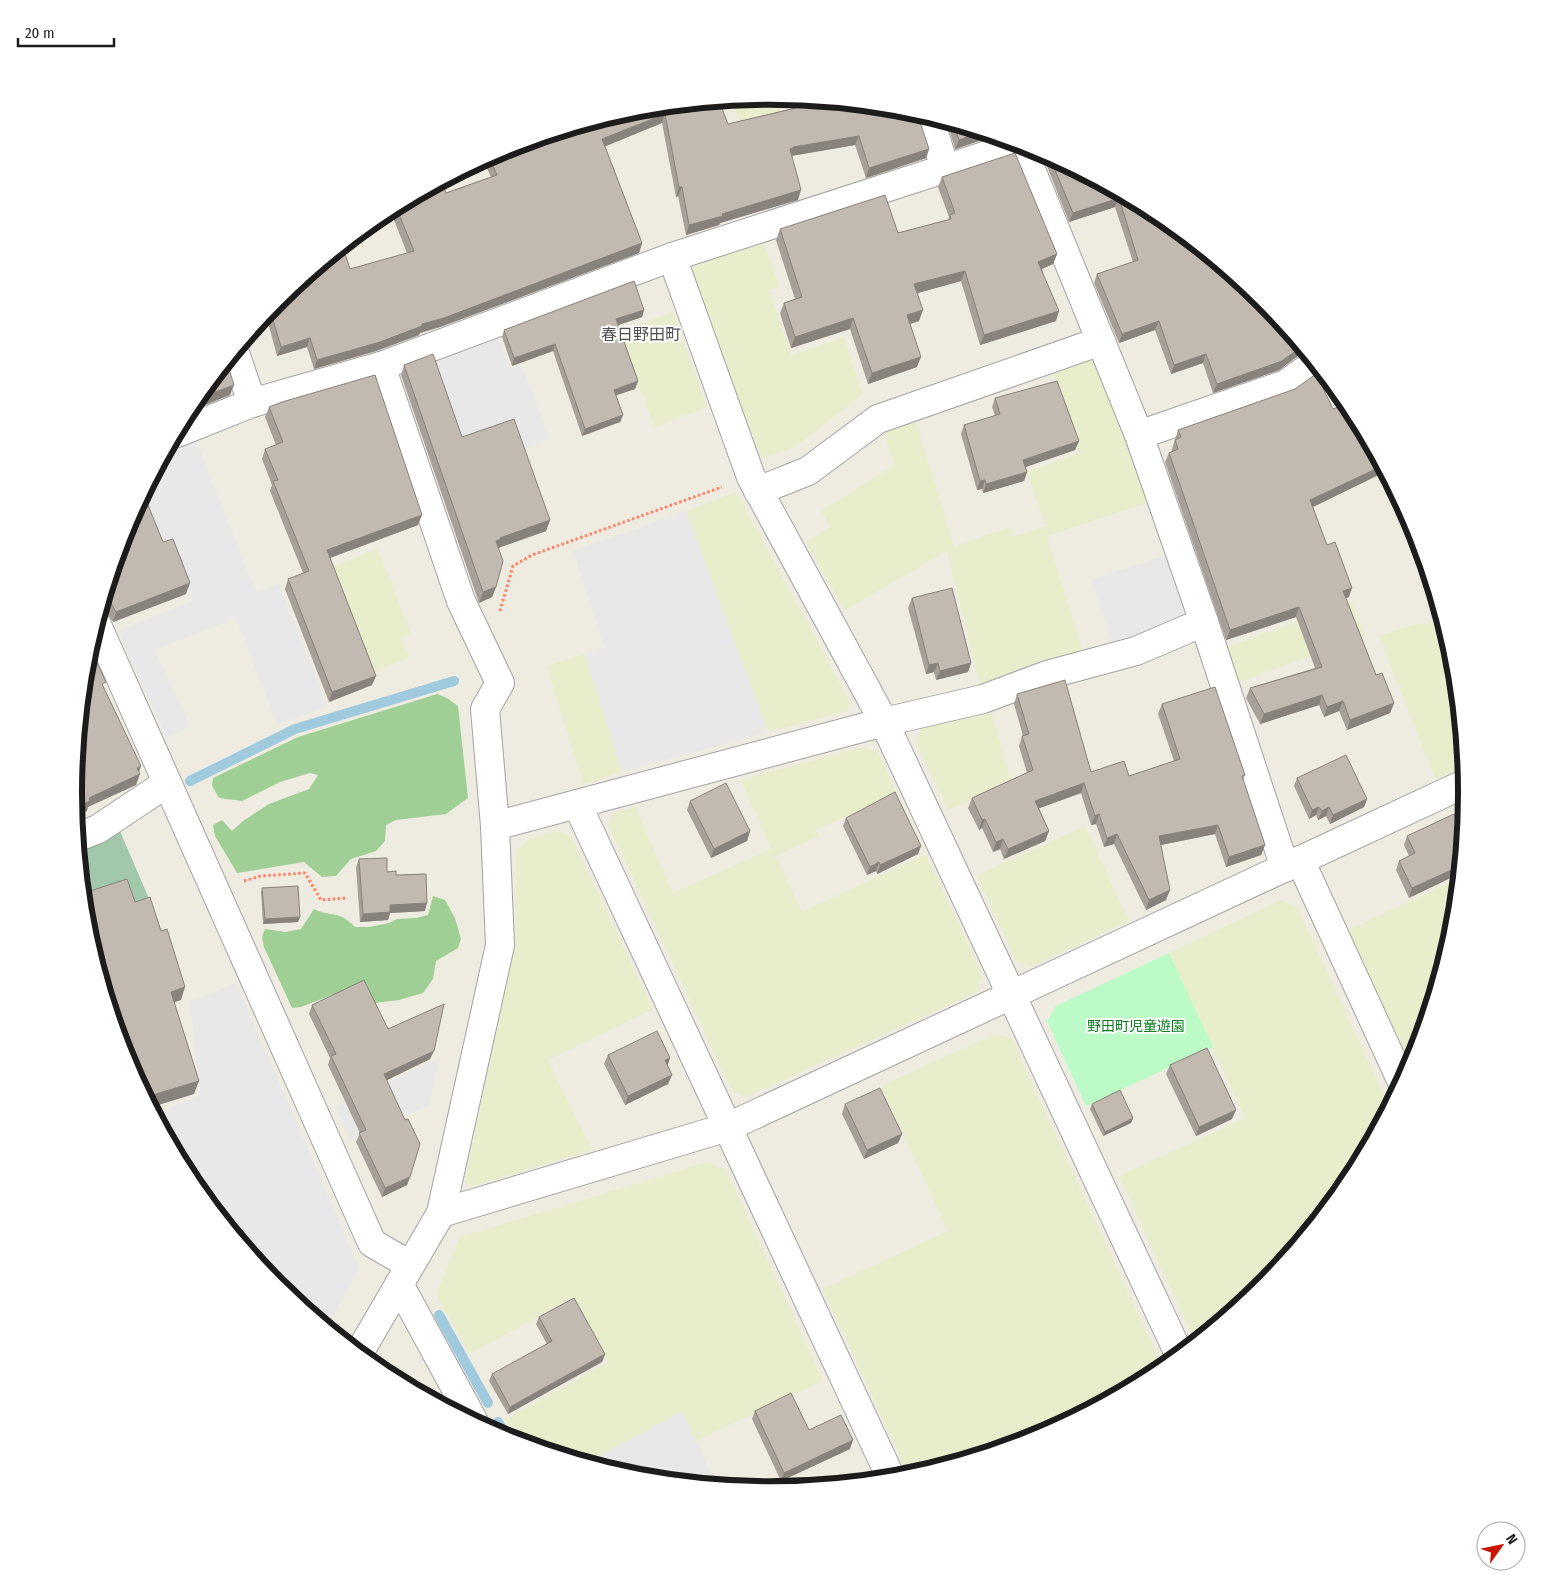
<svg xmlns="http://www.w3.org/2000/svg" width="1541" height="1586" font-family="'Fira Sans Condensed','Noto Sans JP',sans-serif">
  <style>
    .farmland { fill: #e8eecc }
    .forest { fill: #a0cf95 }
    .cemetery { fill: #a2c8ab }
    .park { fill: #bcfbc7 }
    .parking { fill: #e8e8e8 }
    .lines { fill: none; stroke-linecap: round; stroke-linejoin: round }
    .stream { stroke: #a0cade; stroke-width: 10 }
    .minor-casing { stroke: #a3a3a3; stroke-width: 30 }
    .path { stroke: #fe8263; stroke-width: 3; stroke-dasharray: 2.5 2.5; stroke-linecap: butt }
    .minor { stroke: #fff; stroke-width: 28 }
    .wall { fill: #a7a098 }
    .shaded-wall { fill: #88827c }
    .building { fill: #c2bab1; stroke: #88827c }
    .labels { text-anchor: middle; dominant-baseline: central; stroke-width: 4; stroke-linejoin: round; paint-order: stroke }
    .park-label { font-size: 14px; fill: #087d1d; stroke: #fff }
    .quarter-label { font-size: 16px; fill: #4f4f4f; stroke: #fff }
    .rim { fill: none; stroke: #1c1c1c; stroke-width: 6 }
  </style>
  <rect width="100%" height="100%" fill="#eeebe1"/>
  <!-- farmland -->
  <g class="farmland">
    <polygon points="771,96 780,97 782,110 741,123 731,100"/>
    <polygon points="763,240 779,287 769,290 791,355 844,337 863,394 795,447 762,459 691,276 695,263"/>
    <polygon points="673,312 707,407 654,427 620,331"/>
    <polygon points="1090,357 1099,363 1152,501 1047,536 1084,656 981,688 947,551 845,610 806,542 831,526 821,511 895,465 883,430 915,418 954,547 1010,527 1014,537 1046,526 1027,472 1080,453 1052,370"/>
    <polygon points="736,492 850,702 847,711 768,732 686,511"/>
    <polygon points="378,549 411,634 401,638 409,658 370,673 329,568"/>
    <polygon points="1351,601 1365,636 1235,684 1222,649"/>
    <polygon points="1444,623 1454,657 1460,716 1456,720 1461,733 1465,766 1435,778 1379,636 1415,624"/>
    <polygon points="585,654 622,772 583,784 547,666"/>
    <polygon points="991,711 1011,782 949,810 916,742 922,728"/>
    <polygon points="863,747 878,752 897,793 816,830 819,836 776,856 802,912 926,854 982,976 977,992 746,1097 732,1091 609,826 613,813 635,807 673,893 771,849 741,780"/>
    <polygon points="1085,826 1129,921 1032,966 1016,961 977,875"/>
    <polygon points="559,831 571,837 653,1009 548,1060 592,1150 473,1186 465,1182 515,942 516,851 530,838"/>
    <polygon points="1459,878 1454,929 1414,1060 1409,1069 1344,932"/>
    <polygon points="1281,900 1297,907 1389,1106 1350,1180 1263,1286 1195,1341 1119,1176 1245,1118 1169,953"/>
    <polygon points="995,1034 1011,1038 1163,1368 1157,1372 1037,1437 909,1476 823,1289 948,1231 881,1086"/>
    <polygon points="708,1162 726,1170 823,1381 696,1441 682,1411 589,1462 518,1441 506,1419 608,1362 572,1298 470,1354 436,1294 460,1237"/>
  </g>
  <!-- forest -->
  <g class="forest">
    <polygon points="437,694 447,698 458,706 468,798 446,814 396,820 386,825 385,841 376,851 351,859 336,876 322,877 304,862 237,873 215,836 213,825 222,820 232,831 243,821 269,804 309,789 318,775 310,773 280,782 242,801 219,798 212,786 213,778 298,737"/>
    <path d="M433 896 445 900 455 918 461 939 458 948 436 961 433 979 423 993 399 1000 375 1003 350 988 301 1007 292 1008 264 947 262 937 265 929 285 932 301 929 314 909C332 918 338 909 355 927H369L389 923 397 919 416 918 428 915Z"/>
  </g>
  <!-- cemetery -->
  <polygon class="cemetery" points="119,829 150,901 131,907 84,899 79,847"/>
  <!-- park -->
  <polygon class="park" points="1169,953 1213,1047 1086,1106 1047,1021 1056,1006"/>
  <!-- parking -->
  <g class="parking">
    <polygon points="497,336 509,369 522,365 549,439 520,450 460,443 430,360"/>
    <polygon points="195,438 256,593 279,584 327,706 278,725 236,618 155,650 190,727 167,738 118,631 193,601 171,545 159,550 140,502 168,449"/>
    <polygon points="686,511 768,732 622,772 585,654 605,648 573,551"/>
    <polygon points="1171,554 1190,610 1184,621 1114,648 1092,579"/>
    <polygon points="236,983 359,1268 327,1326 278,1285 191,1180 156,1114 200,1095 190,1002"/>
    <polygon points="439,1058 429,1105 351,1141 335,1107"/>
    <polygon points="682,1411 716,1484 634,1476 589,1462"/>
  </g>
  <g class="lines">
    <!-- stream -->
    <g class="stream">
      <polyline points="190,781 295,729 454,681"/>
      <polyline points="439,1315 488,1403"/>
      <polyline points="498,1422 507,1438"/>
    </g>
    <defs>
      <g id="minor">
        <polyline points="929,116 945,169"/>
        <polyline points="1021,145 1139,435 1204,622 1285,868"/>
        <polyline points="672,257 751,477 884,722 1179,1354"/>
        <polyline points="235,353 252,403"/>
        <polyline points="381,366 461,601 500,683 485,709 495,826"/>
        <polyline points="177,433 252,403 381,366 672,257 1021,144"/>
        <polyline points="1139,435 1286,384 1315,363"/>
        <polyline points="758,491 808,471 878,419 1101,341"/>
        <polyline points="97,625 372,1243 410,1265"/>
        <polyline points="78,837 98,829 167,783"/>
        <polyline points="1300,860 1402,1082"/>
        <polyline points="441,1213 728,1127 1466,783"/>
        <polyline points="399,1284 473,1420"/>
        <polyline points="359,1353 441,1213 500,945 495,826 577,804"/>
        <polyline points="891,1478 577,804 884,722 983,699 1047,675 1136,651 1204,622"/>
      </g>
    </defs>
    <!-- minor casing -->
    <use href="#minor" class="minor-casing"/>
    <!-- path -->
    <g class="path">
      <polyline points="500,611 513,566 532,555 722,487"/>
      <polyline points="244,881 261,876 305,873 321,900 347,898"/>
    </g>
    <!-- minor -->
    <use href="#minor" class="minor"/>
  </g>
  <!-- wall -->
  <g class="wall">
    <polygon points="793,98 907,110 929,149 926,158 866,178 855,145 792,156 798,200 720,223 719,225 686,235 678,196 676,197 662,123 605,146 642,243 639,253 440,327 420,333 419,335 376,351 314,369 307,347 277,356 266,315 278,300 350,269 407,253 390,210 442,182 446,193 491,177 483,160 504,149 635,110 728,124 794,108 796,105"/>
    <polygon points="947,122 994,136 955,149"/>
    <polygon points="1041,151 1158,214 1263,301 1302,348 1299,355 1279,370 1213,393 1203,363 1171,374 1155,330 1119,343 1094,283 1097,274 1133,262 1115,207 1069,222"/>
    <polygon points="942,177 1057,254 1053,264 1042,269 1056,321 980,345 961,281 917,293 919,321 910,324 917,367 868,384 850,329 791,348 780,313 784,303 795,299 776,240 780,229 898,233 948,220 949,217 938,187"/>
    <polygon points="644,310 642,317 618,325 638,381 635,389 616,395 623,415 620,422 582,436 553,351 512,366 502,337 504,330"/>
    <polygon points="404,365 462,437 550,520 546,531 498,548 496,587 492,597 479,603 401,375"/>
    <polygon points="995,398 1079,441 1075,450 1025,467 1027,472 1024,481 983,493 982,489 977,490 961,434 964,425 995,416 992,407"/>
    <polygon points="269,407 418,525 330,558 372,685 329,702 285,589 288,579 303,573 270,491 272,485 262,459 265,449 276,445 265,417"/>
    <polygon points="1178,430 1313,507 1327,545 1349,597 1346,598 1376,675 1394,703 1390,713 1347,730 1339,711 1324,717 1319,705 1260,724 1246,698 1250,688 1315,668 1296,617 1226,640 1165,462 1169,453 1172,451 1172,449"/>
    <polygon points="127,526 163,542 186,594 113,622 106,612 101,610"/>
    <polygon points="912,598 971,663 968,672 936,680 934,672 926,674 908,608"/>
    <polygon points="1017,694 1091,772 1129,776 1174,761 1158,714 1162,704 1245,775 1243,780 1265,845 1261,855 1226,867 1215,834 1161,845 1166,900 1146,910 1114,844 1104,847 1096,824 1091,825 1081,793 1039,808 1049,831 1045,841 1004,859 1000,849 993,852 982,828 979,830 968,808 972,798 1027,773 1019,746 1022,736 1023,736 1014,704"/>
    <polygon points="1297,778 1367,799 1364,807 1330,824 1326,816 1318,820 1316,815 1309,819 1294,786"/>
    <polygon points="690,801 750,831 747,841 711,858 687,810"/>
    <polygon points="1454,814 1409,898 1396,870 1399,861 1409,856 1404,845 1407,836"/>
    <polygon points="846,818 921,846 918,854 877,874 876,871 867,875 843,826"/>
    <polygon points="359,859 396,875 425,911 390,913 388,920 360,922 356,867"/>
    <polygon points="262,888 298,922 263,924 261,892"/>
    <polygon points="312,1005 388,1029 430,1059 387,1080 410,1177 407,1185 382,1197 356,1142 360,1133 328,1065 330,1058 309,1014"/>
    <polygon points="608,1055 670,1058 667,1066 672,1075 668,1084 625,1105 604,1064"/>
    <polygon points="1170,1065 1232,1119 1196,1136 1166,1074"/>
    <polygon points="845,1104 902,1134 898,1143 864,1159 842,1114"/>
    <polygon points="1092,1104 1133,1118 1131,1123 1103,1136 1090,1109"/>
    <polygon points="539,1317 605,1354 602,1362 508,1414 489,1381 492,1374 547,1344 536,1324"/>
    <polygon points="755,1411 809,1430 850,1449 781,1481 752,1419"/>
  </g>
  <!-- shaded-wall -->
  <g class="shaded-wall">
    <polygon points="665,114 662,123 599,149 602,139"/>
    <polygon points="981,132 994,136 955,149 959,140"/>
    <polygon points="859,136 855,145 790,156 790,149 793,147"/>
    <polygon points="929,149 926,158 866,178 869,168"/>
    <polygon points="679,187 682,187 678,196 676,197"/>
    <polygon points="801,190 798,200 720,223 719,225 686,235 689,225 722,214"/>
    <polygon points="1119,198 1115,207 1069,222 1073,213"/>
    <polygon points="642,243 639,253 440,327 420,333 419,335 376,351 314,369 317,360 422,324"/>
    <polygon points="1057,254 1053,264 1034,272 1038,262"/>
    <polygon points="965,271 961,281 911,295 914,284"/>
    <polygon points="644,310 642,317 613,327 616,319"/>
    <polygon points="923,310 919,321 903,326 907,315"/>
    <polygon points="1059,311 1056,321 980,345 984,335"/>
    <polygon points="853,318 850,329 791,348 795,337"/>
    <polygon points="1159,321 1155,330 1119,343 1122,334"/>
    <polygon points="310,338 307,347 277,356 281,347"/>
    <polygon points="555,344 553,351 512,366 514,358"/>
    <polygon points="1301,347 1302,348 1299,355 1279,370 1213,393 1217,384"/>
    <polygon points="1206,354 1203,363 1171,374 1174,365"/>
    <polygon points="921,357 917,367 868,384 872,373"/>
    <polygon points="638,381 635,389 611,397 614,390"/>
    <polygon points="234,385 230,395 188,412 191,406 197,399"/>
    <polygon points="623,415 620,422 582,436 585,429"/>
    <polygon points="1079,441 1075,450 1020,469 1023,460"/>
    <polygon points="1382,466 1385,472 1307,510 1310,500"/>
    <polygon points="1027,472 1024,481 983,493 986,484"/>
    <polygon points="985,480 982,489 977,490 980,481"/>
    <polygon points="422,515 418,525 324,560 327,550"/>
    <polygon points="550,520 546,531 498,548 496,541 500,538"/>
    <polygon points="190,583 186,594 113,622 116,612"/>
    <polygon points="496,587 492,597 479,603 483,592"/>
    <polygon points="1352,588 1349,597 1340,600 1343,591"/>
    <polygon points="1299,607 1296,617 1226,640 1230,630"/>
    <polygon points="938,663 934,672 926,674 929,665"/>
    <polygon points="971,663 968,672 936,680 940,671"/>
    <polygon points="376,676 372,685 329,702 332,692"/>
    <polygon points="1322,695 1319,705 1260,724 1264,714"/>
    <polygon points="1343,701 1339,711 1324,717 1327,707"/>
    <polygon points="1394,703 1390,713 1347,730 1350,720"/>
    <polygon points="141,766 138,775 140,774 136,785 88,807 87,811 76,816 75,808 89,798"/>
    <polygon points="1084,783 1081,793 1032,811 1035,801"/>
    <polygon points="1367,799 1364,807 1330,824 1333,815"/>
    <polygon points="1319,807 1316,815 1309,819 1312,810"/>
    <polygon points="1329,807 1326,816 1318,820 1322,811"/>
    <polygon points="1099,814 1096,824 1091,825 1095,816"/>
    <polygon points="985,819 982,828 979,830 982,820"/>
    <polygon points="1218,825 1215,834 1156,846 1159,836"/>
    <polygon points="750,831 747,841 711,858 714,849"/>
    <polygon points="1049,831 1045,841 1004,859 1008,849"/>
    <polygon points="1117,834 1114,844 1104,847 1107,838"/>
    <polygon points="1003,839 1000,849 993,852 996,842"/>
    <polygon points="1265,845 1261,855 1226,867 1229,857"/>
    <polygon points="921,846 918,854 877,874 880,865"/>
    <polygon points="879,862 876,871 867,875 870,867"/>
    <polygon points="1460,866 1459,874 1409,898 1412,888"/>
    <polygon points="1170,890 1166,900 1146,910 1149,900"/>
    <polygon points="427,903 425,911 390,913 388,920 360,922 363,914 390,905"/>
    <polygon points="300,917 298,922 263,924 265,919"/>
    <polygon points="185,987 181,1000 166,1005 171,992"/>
    <polygon points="434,1051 430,1059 381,1083 384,1074"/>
    <polygon points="670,1058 667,1067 665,1060"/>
    <polygon points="672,1075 668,1084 625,1105 628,1096"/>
    <polygon points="199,1081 194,1094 152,1107 149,1096"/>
    <polygon points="1236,1110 1232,1119 1196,1136 1199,1127"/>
    <polygon points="1133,1118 1131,1123 1103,1136 1105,1132"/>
    <polygon points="902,1134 898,1143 864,1159 867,1150"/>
    <polygon points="410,1177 407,1185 382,1197 385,1188"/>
    <polygon points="605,1354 602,1362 508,1414 510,1407"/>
    <polygon points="853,1440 850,1449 781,1481 784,1473"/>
  </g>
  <!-- building -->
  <g class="building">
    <polygon points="800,99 907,110 917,113 929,149 869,168 859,136 793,147 793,148 790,149 801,190 722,214 723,216 689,225 682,187 679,187 665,114 602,139 642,243 444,318 422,324 422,326 380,342 317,360 310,338 281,347 270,310 278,300 343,247 350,269 414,251 396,207 442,182 446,193 497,175 489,157 504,149 635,110 719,101 728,124 796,108 795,105 802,104"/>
    <polygon points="954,124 981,132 959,140"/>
    <polygon points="1015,153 1057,254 1038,262 1059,311 984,335 965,271 914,284 923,310 907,315 921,357 872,373 853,318 795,337 784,303 802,297 780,229 885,195 898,233 951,219 950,215 955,213 942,177"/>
    <polygon points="1049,156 1158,214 1263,301 1301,347 1282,361 1217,384 1206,354 1174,365 1159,321 1122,334 1097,274 1138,260 1119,198 1073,213"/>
    <polygon points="634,281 644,310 616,319 638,381 614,390 623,415 585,429 555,344 514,358 504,330"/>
    <polygon points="433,354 462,437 514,419 550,520 500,538 501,539 496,541 503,561 496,587 483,592 404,365"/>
    <polygon points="227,363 234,385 197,399"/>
    <polygon points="1316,374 1333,409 1348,404 1350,406 1382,466 1310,500 1327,545 1335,542 1352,588 1343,591 1376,675 1382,673 1394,703 1350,720 1343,701 1327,707 1322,695 1264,714 1250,688 1322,667 1299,607 1230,630 1169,453 1178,449 1175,440 1181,437 1178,430 1295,389"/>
    <polygon points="375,375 422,515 327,550 376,676 332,692 288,579 309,571 273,481 278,480 265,449 283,442 269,407 282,402"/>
    <polygon points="1057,381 1079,441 1023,460 1027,472 986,484 985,480 980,481 964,425 1000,414 995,398"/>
    <polygon points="144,495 163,542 173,539 190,583 116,612 110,602 105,600 127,526"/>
    <polygon points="952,588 971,663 940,671 938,663 929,665 912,598"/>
    <polygon points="90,648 106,682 102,684 141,766 137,768 140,774 89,798 90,801 75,808 74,793 87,657"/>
    <polygon points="1065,680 1091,772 1124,761 1129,776 1180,759 1162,704 1215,687 1245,775 1242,776 1265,845 1229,857 1218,825 1159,836 1170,890 1149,900 1117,834 1107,838 1099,814 1095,816 1084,783 1035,801 1049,831 1008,849 1003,839 996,842 985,819 982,820 972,798 1033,770 1022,736 1029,734 1017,694"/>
    <polygon points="1346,755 1367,799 1333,815 1329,807 1322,811 1319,807 1312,810 1297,778"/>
    <polygon points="726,783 750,831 714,849 690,801"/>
    <polygon points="895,792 921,846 880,865 879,862 870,867 846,818"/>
    <polygon points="1454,814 1463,834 1462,842 1460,843 1462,848 1460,866 1412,888 1399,861 1415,853 1407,836"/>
    <polygon points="387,858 387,872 396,871 396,875 426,874 427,903 390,905 390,912 363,914 359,859"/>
    <polygon points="127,879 135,902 150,897 161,931 167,929 185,987 171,992 199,1081 149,1096 163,1127 127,1059 87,929 84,893"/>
    <polygon points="298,886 300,917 265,919 262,888"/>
    <polygon points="364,980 388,1029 444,1004 434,1051 384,1074 405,1120 408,1119 420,1144 410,1177 385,1188 359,1133 366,1130 331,1056 336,1054 312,1005"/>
    <polygon points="657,1031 670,1058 665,1060 672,1075 628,1096 608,1055"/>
    <polygon points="1207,1048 1236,1110 1199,1127 1170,1065"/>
    <polygon points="880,1088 902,1134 867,1150 845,1104"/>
    <polygon points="1120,1090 1133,1118 1105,1132 1092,1104"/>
    <polygon points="574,1298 605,1354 510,1407 492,1374 552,1341 539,1317"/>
    <polygon points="791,1393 809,1430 841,1415 853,1440 784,1473 755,1411"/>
  </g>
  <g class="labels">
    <!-- park labels -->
    <g class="park-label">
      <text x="1136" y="1026">野田町児童遊園</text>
    </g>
    <!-- quarter labels -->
    <g class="quarter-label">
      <text x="641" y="334">春日野田町</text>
    </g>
  </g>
  <!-- crop -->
  <path d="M0 0H1541V1586H0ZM82 793a688 688 0 1 1 1376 0a688 688 0 1 1-1376 0Z" fill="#fff" fill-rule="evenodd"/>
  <path class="rim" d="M82 793a688 688 0 1 1 1376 0a688 688 0 1 1-1376 0Z"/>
  <!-- north arrow -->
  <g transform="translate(1501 1546) rotate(57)"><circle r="24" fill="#ffffff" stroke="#a4a4a4"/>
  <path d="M0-4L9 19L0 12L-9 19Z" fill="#c91400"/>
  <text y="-8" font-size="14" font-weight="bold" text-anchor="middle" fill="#1c1c1c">N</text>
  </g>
  <!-- scale -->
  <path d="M18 38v8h96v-8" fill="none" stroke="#1c1c1c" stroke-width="2.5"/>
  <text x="25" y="38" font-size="15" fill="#1c1c1c" stroke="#ffffff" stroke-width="4" paint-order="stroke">20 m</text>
</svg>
